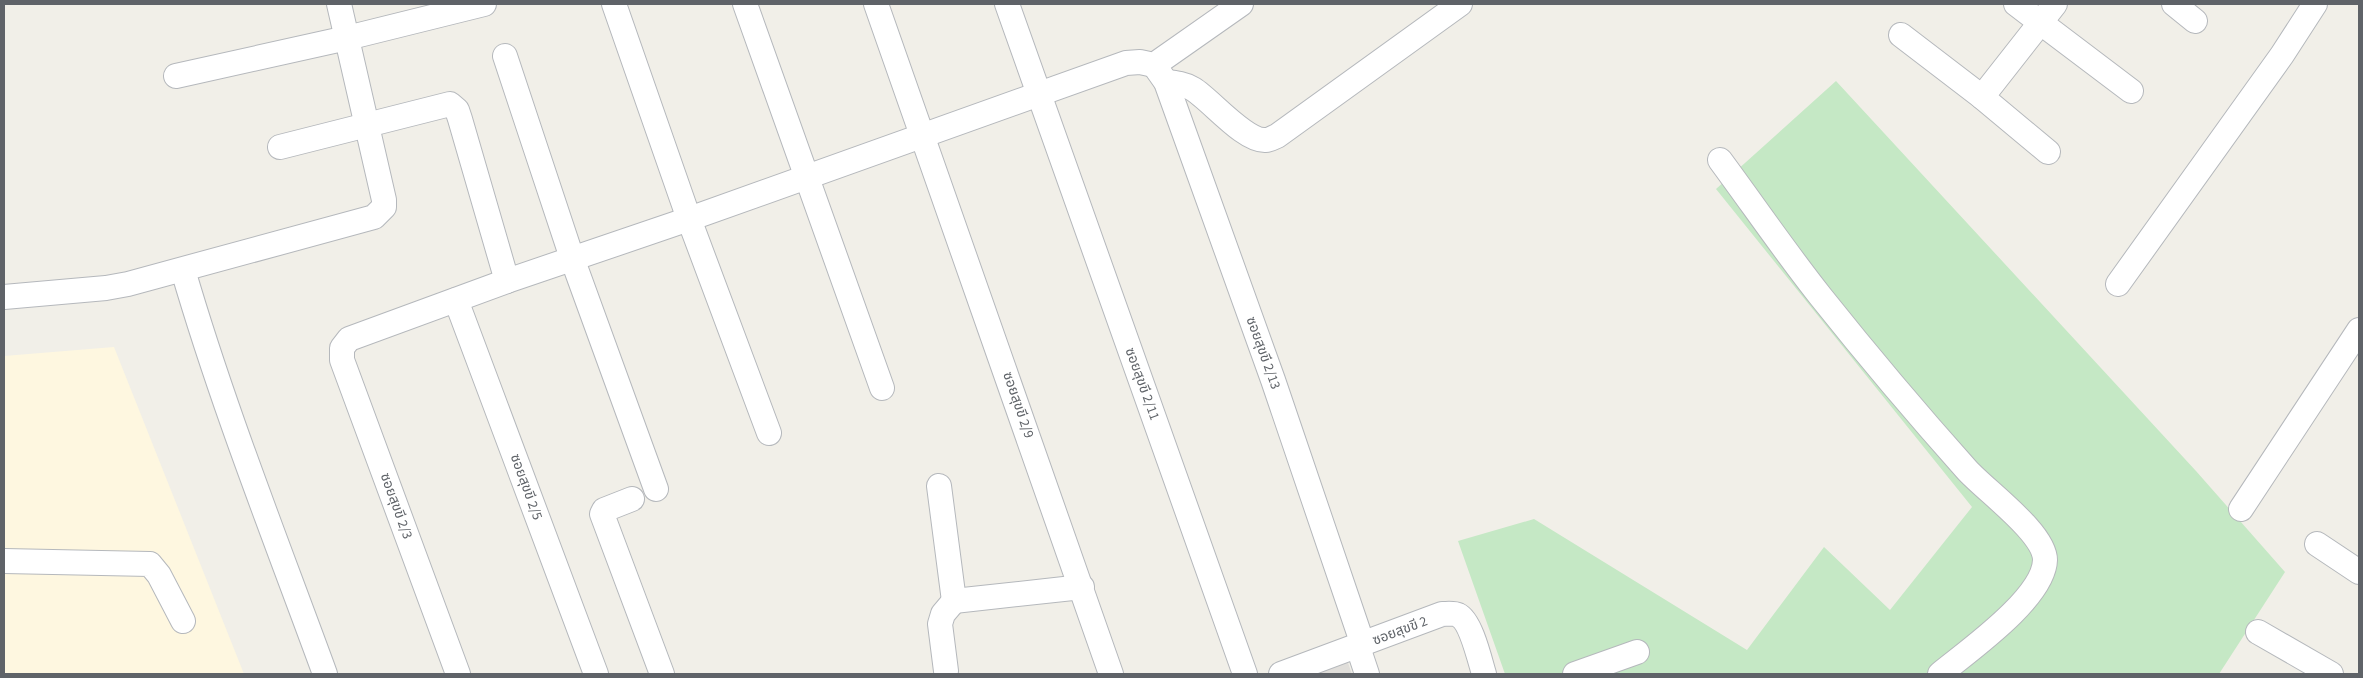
<svg xmlns="http://www.w3.org/2000/svg" width="2363" height="678" font-family="'Source Sans 3','Noto Sans Thai',sans-serif">
  <style>
    .commercial { fill: #fef7e0 }
    .industrial { fill: #e0deda }
    .green { fill: #c5e8c5 }
    .lines { fill: none; stroke-linecap: round; stroke-linejoin: round }
    .minor-casing { stroke: #b5b8bc; stroke-width: 26 }
    .minor { stroke: #fff; stroke-width: 24 }
    .labels { text-anchor: middle; dominant-baseline: central; stroke-width: 4.5; stroke-linejoin: round; paint-order: stroke }
    .street-label { font-size: 14px; fill: #5f6368; stroke: #fff }
  </style>
  <rect width="100%" height="100%" fill="#f1efe8"/>
  <!-- commercial -->
  <polygon class="commercial" points="114,347 244,674 4,674 4,356"/>
  <!-- industrial -->
  <polygon class="industrial" points="1347,660 1352,674 1311,674"/>
  <!-- green -->
  <polygon class="green" points="1836,81 2196,471 2285,572 2219,674 1505,674 1458,541 1534,519 1747,650 1824,547 1890,610 1972,507 1716,189"/>
  <g class="lines">
    <defs>
      <g id="minor">
        <polyline points="614,4 689,219 769,433"/>
        <polyline points="745,4 882,388"/>
        <polyline points="876,4 1111,674"/>
        <polyline points="1007,4 1245,674"/>
        <polyline points="2016,4 2131,91"/>
        <polyline points="2174,4 2195,21"/>
        <polyline points="1901,35 1982,97 2048,152"/>
        <polyline points="505,56 572,258 656,489"/>
        <polyline points="1154,65 1166,82 1273,380 1363,645"/>
        <polyline points="176,76 347,38 484,4"/>
        <path d="M1166 82C1176 83 1185 84 1193 89 1211 100 1245 142 1266 140 1270 140 1274 137 1277 136L1460 4"/>
        <polyline points="1982,97 2055,4"/>
        <polyline points="280,147 450,104 457,110 460,119 507,281"/>
        <path d="M1720 160C1754 206 1786 253 1821 297 1868 356 1917 414 1967 470 1986 491 2045 533 2045 560 2044 598 1968 651 1940 674"/>
        <path d="M183 270C223 407 276 540 325 674"/>
        <polyline points="2118,284 2282,55 2315,4"/>
        <polyline points="4,297 106,288 128,284 374,217 384,207 384,200 339,4"/>
        <polyline points="456,300 596,674"/>
        <polyline points="939,486 954,601 1082,587"/>
        <polyline points="632,499 604,510 602,514 662,674"/>
        <polyline points="2241,509 2359,330"/>
        <polyline points="2317,544 2359,572"/>
        <polyline points="4,561 150,564 159,575 183,621"/>
        <polyline points="2258,632 2331,674"/>
        <polyline points="1358,647 1367,674"/>
        <polyline points="946,671 940,624 943,614 954,601"/>
        <polyline points="458,674 342,360 342,348 349,339 507,281 689,219 1126,63 1140,62 1154,65 1241,4"/>
        <path d="M1281 674 1442 614C1447 614 1454 613 1458 615 1471 621 1480 661 1484 674"/>
        <polyline points="1575,674 1637,652"/>
      </g>
    </defs>
    <!-- minor casing -->
    <use href="#minor" class="minor-casing"/>
    <!-- minor -->
    <use href="#minor" class="minor"/>
  </g>
  <g class="labels">
    <!-- street labels -->
    <g class="street-label">
      <text transform="translate(1263 353) rotate(70)">ซอยสุขขี 2/13</text>
      <text transform="translate(1142 384) rotate(70)">ซอยสุขขี 2/11</text>
      <text transform="translate(1018 405) rotate(71)">ซอยสุขขี 2/9</text>
      <text transform="translate(526 487) rotate(70)">ซอยสุขขี 2/5</text>
      <text transform="translate(396 506) rotate(70)">ซอยสุขขี 2/3</text>
      <text transform="translate(1400 631) rotate(-21)">ซอยสุขขี 2</text>
    </g>
  </g>
  <!-- border -->
  <rect width="2363" height="678" fill="none" stroke="#5f6368" stroke-width="10"/>
</svg>
